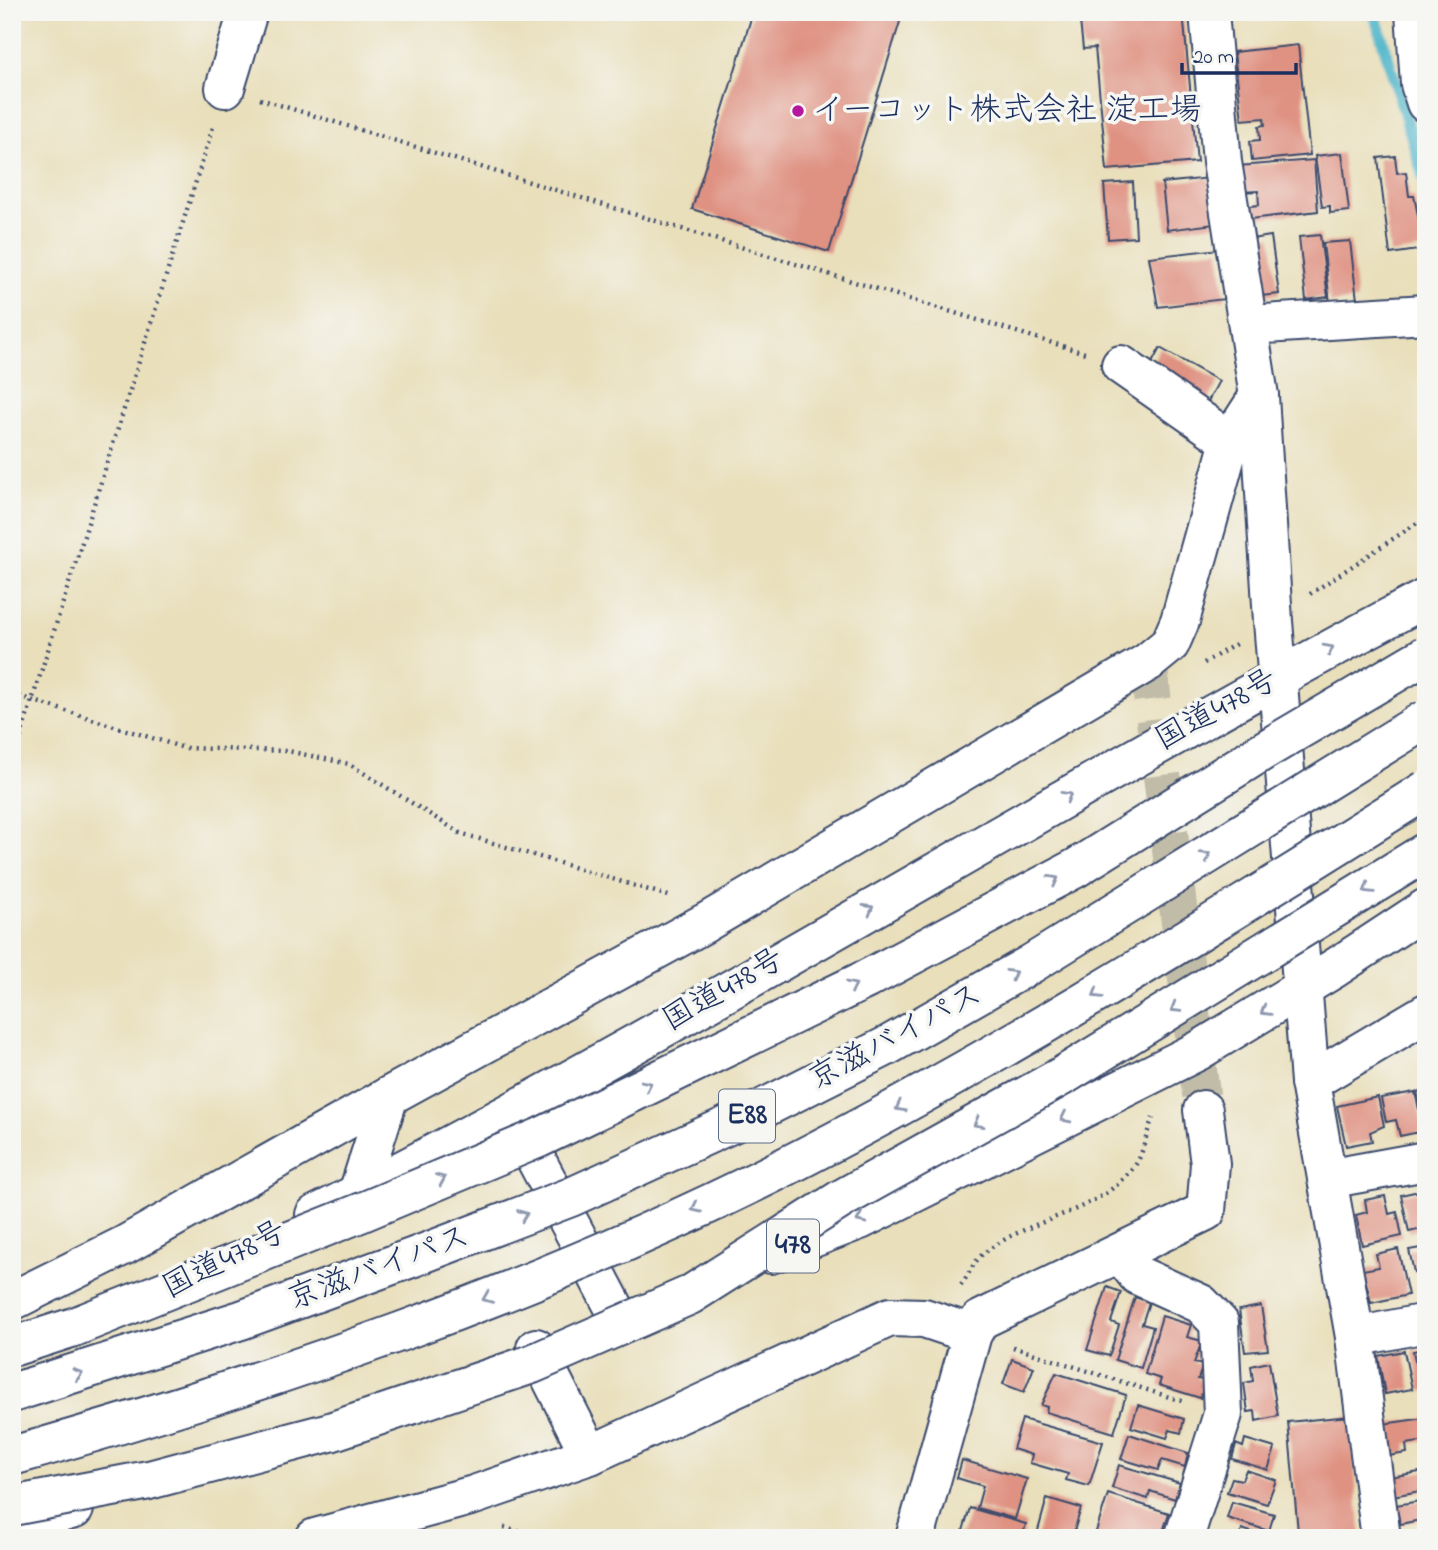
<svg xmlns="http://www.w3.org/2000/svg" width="1438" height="1550" font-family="'Indie Flower','Klee One',sans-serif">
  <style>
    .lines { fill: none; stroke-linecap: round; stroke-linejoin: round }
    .stream { stroke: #4bb4c9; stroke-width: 12 }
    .building { fill: #df9282 }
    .minor-tunnel { stroke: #c0bca8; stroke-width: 38; stroke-dasharray: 38 19; stroke-linecap: butt }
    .minor-casing { stroke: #3a496c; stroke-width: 42 }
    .highway-casing { stroke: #3a496c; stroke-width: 42 }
    .path { stroke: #3a496c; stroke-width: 4.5; stroke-dasharray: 2 5; stroke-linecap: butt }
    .minor { stroke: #fff; stroke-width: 38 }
    .highway { stroke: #fff; stroke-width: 38 }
    .highway-bridge-casing { stroke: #3a496c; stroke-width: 42; stroke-linecap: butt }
    .highway-bridge { stroke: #fff; stroke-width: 38 }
    .oneway { stroke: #8d97ae }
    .poi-dot { fill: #b5179e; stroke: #f6f6f2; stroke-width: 2.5 }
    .labels { text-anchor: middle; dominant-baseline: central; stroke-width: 7; stroke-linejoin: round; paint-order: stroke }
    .shield { fill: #f6f6f2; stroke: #5d6b8a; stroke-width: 2 }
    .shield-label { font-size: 30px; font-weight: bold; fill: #1b2f5e }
    .poi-label { font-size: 32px; fill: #1b2f5e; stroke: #f6f6f2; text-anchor: start }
    .street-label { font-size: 32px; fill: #1b2f5e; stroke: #f6f6f2 }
  </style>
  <rect width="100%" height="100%" fill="#f6f6f2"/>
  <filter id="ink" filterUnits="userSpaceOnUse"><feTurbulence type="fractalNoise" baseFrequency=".0143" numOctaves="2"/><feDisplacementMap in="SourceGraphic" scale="14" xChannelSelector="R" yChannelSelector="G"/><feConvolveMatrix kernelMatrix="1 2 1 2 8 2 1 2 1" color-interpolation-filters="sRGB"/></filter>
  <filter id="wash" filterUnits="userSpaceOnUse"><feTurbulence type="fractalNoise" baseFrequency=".00686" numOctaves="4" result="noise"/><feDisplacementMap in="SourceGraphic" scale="28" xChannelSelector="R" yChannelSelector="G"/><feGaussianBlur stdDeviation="1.57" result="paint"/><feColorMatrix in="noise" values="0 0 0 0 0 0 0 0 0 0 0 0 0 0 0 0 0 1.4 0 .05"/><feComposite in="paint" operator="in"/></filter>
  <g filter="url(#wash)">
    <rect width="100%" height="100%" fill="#e9dfbb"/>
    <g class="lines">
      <!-- stream -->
      <polyline class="stream" points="1374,12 1426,184"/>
    </g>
    <g id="blocks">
      <!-- building -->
      <g class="building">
        <polygon points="753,12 903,12 829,252 692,209"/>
        <polygon points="1079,12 1183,12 1197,162 1107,170 1095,48 1083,49"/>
        <polygon points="1298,45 1310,155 1252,161 1250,141 1260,140 1259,126 1265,125 1264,118 1242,120 1234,52"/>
        <polygon points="1342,153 1349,211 1330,213 1330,206 1322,207 1315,156"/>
        <polygon points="1395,156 1397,173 1406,172 1409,196 1414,196 1425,249 1390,254 1378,158"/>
        <polygon points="1314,160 1318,211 1242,220 1241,207 1259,205 1258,191 1240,192 1238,166"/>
        <polygon points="1210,178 1215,224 1167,230 1162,183"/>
        <polygon points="1133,182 1136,237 1108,239 1104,184"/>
        <polygon points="1320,235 1328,297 1306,300 1299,237"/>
        <polygon points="1271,236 1279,294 1261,296 1251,239"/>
        <polygon points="1350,241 1357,300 1330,303 1323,243"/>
        <polygon points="1219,249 1225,299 1158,307 1149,257"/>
        <polygon points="1160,348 1219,381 1206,405 1147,372"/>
        <polygon points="1426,1090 1426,1124 1425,1124 1417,1092"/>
        <polygon points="1415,1092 1424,1131 1400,1136 1396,1120 1386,1122 1381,1098"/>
        <polygon points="1378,1097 1384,1126 1370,1132 1372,1141 1346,1146 1337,1106"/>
        <polygon points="1419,1191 1423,1210 1426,1210 1426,1228 1409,1232 1401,1195"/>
        <polygon points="1385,1196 1389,1214 1397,1212 1402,1236 1362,1245 1356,1215 1367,1212 1365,1200"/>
        <polygon points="1426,1247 1426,1277 1425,1277 1423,1270 1414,1272 1409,1250"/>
        <polygon points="1398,1249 1408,1295 1371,1303 1363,1270 1379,1267 1376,1254"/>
        <polygon points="1107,1287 1121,1292 1111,1322 1119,1325 1109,1356 1087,1350"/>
        <polygon points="1135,1297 1149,1302 1142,1324 1153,1327 1141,1368 1115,1360"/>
        <polygon points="1261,1306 1268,1350 1245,1352 1239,1310"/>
        <polygon points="1162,1316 1191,1325 1187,1337 1202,1341 1194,1363 1203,1365 1198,1379 1206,1381 1200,1398 1159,1385 1161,1379 1145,1374"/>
        <polygon points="1426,1349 1426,1390 1421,1391 1413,1351"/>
        <polygon points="1404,1351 1412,1389 1385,1394 1378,1356"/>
        <polygon points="1012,1359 1034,1367 1024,1392 1003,1384"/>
        <polygon points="1269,1362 1278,1416 1256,1421 1255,1411 1248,1412 1244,1383 1253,1381 1251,1366"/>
        <polygon points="1056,1373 1126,1395 1114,1433 1046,1412 1047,1407 1041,1405"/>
        <polygon points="1138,1405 1184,1419 1181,1433 1170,1430 1167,1438 1131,1427"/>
        <polygon points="1350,1416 1361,1538 1307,1538 1306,1531 1298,1532 1288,1422"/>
        <polygon points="1426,1418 1426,1441 1406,1444 1407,1453 1388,1456 1382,1424"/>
        <polygon points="1022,1419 1103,1442 1089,1486 1066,1480 1068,1474 1030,1463 1032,1455 1013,1449"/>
        <polygon points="1129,1434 1188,1453 1185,1467 1162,1460 1158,1470 1121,1459"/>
        <polygon points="1245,1439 1275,1448 1268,1470 1232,1459 1236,1444 1243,1447"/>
        <polygon points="962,1460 1027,1479 1015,1519 977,1508 983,1486 957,1478"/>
        <polygon points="1119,1465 1180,1483 1175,1499 1150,1491 1148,1499 1112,1488"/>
        <polygon points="1246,1470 1276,1480 1267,1504 1227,1492 1232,1478 1242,1480"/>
        <polygon points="1426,1471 1426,1490 1392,1496 1389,1477"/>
        <polygon points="1108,1494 1169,1513 1161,1538 1094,1538"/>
        <polygon points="1047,1498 1081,1508 1072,1538 1036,1538"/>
        <polygon points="1426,1500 1426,1519 1400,1524 1396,1505"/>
        <polygon points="1232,1502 1274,1514 1269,1531 1227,1518"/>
        <polygon points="970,1508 1026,1524 1022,1538 958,1538 959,1533 962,1534"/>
        <polygon points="1242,1529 1266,1537 1266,1538 1239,1538"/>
      </g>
    </g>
  </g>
  <g filter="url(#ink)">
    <use href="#blocks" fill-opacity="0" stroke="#3a496c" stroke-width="2"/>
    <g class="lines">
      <!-- minor-tunnel -->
      <polyline class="minor-tunnel" points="1148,662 1203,1110"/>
      <defs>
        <g id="minor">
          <polyline points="1209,12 1222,162 1259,396 1273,621 1310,1082 1355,1337 1381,1538"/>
          <polyline points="1415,12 1420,84 1426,103"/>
          <polyline points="225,88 248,12"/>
          <polyline points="1248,325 1426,314"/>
          <polyline points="1121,365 1230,441"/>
          <polyline points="1310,1082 1426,1013"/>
          <polyline points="512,1114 617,1313"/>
          <polyline points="1327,1179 1426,1161"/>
          <polyline points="358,1193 389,1096"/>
          <polyline points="1120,1253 1137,1275 1201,1304 1219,1323 1223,1414 1184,1538"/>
          <polyline points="12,1301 125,1245 389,1096 705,923 1148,662 1170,644 1180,621 1230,441 1259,396"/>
          <polyline points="1355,1337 1426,1323"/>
          <polyline points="536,1348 590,1455"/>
          <polyline points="315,1538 474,1495 590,1455 890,1317 924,1318 972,1334"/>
          <polyline points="915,1538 972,1334 980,1320 1206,1211 1210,1164 1203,1110"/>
        </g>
        <g id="highway">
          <path d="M315 1215C693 1024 1051 796 1426 598"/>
          <polyline points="771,1254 860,1220 1198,1051 1335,968 1426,908"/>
          <polyline points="12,1527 74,1509"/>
        </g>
      </defs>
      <!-- minor casing -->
      <use href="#minor" class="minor-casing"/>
      <!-- highway casing -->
      <use href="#highway" class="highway-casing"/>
      <!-- path -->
      <g class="path">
        <polyline points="260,99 1085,353"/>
        <polyline points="1310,594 1426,517"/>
        <polyline points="1204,663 1236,644"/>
        <polyline points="12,694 184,748 288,751 349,764 460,833 672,897"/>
        <polyline points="12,764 214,124"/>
        <path d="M961 1285C968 1276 974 1261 983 1254 1031 1215 1100 1216 1136 1164 1144 1152 1146 1132 1153 1118"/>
        <polyline points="1013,1347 1185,1402"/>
        <polyline points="504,1527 540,1538"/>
      </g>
      <!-- minor -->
      <use href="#minor" class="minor"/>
      <!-- highway -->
      <use href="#highway" class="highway"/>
      <defs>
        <g id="highway-bridge">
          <polyline points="12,1347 74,1327 360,1213 539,1138 867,979 1076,868 1263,751 1426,655"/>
          <polyline points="12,1393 241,1320 414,1257 571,1197 742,1119 887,1046 1031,964 1426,719"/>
          <path d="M12 1456C272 1382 531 1294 773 1173 999 1059 1212 924 1426 790"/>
          <polyline points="12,1506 149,1480 330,1432 532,1364 690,1295 843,1198 1064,1075 1426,852"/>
        </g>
      </defs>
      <!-- highway-bridge casing -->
      <use href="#highway-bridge" class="highway-bridge-casing"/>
      <!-- highway-bridge -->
      <use href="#highway-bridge" class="highway-bridge"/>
    </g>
    <!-- one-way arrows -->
    <defs><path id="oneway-chevron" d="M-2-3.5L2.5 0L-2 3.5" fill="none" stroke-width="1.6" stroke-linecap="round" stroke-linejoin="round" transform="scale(1.75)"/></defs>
    <g class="oneway">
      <use href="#oneway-chevron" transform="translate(1329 649) rotate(-28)"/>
      <use href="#oneway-chevron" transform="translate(1067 796) rotate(-30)"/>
      <use href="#oneway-chevron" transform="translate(1206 856) rotate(-31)"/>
      <use href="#oneway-chevron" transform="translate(1054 880) rotate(-28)"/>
      <use href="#oneway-chevron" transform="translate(1368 889) rotate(148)"/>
      <use href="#oneway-chevron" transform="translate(869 909) rotate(-30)"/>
      <use href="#oneway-chevron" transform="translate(1012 974) rotate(-30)"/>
      <use href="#oneway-chevron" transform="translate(852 986) rotate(-26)"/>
      <use href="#oneway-chevron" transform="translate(1097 994) rotate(149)"/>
      <use href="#oneway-chevron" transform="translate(1175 1008) rotate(149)"/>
      <use href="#oneway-chevron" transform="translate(1265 1011) rotate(149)"/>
      <use href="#oneway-chevron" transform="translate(647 1085) rotate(-26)"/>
      <use href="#oneway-chevron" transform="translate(900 1107) rotate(152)"/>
      <use href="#oneway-chevron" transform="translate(1065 1118) rotate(154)"/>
      <use href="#oneway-chevron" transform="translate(978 1123) rotate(151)"/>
      <use href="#oneway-chevron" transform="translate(441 1179) rotate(-23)"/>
      <use href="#oneway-chevron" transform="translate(696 1208) rotate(155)"/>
      <use href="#oneway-chevron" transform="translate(523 1215) rotate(-21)"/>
      <use href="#oneway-chevron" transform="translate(861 1219) rotate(156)"/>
      <use href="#oneway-chevron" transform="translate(487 1298) rotate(158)"/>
      <use href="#oneway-chevron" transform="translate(78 1374) rotate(-17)"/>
    </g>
  </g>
  <!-- markers -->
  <circle class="poi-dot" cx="798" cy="111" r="7"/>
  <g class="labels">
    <!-- shield labels -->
    <g class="shield">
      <rect x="719" y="1089.5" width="56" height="53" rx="5"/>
      <rect x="767" y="1219.5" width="52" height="53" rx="5"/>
    </g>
    <g class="shield-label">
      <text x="747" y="1116">E88</text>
      <text x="793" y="1246">478</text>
    </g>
    <!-- poi labels -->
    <g class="poi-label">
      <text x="812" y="111">イーコット株式会社 淀工場</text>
    </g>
    <!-- street labels -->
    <g class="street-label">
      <text transform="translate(1217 711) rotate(-29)">国道478号</text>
      <text transform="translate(724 991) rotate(-30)">国道478号</text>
      <text transform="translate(896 1038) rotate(-28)">京滋バイパス</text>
      <text transform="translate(225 1261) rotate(-27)">国道478号</text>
      <text transform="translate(379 1269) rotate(-20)">京滋バイパス</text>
    </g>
  </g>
  <!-- margin -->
  <rect width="1438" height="1550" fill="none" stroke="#f6f6f2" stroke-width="42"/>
  <!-- scale -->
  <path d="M1182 63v10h114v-10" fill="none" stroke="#1b2f5e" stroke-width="3.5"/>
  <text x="1193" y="63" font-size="21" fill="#1b2f5e" stroke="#f6f6f2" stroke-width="5" paint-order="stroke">20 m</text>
</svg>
